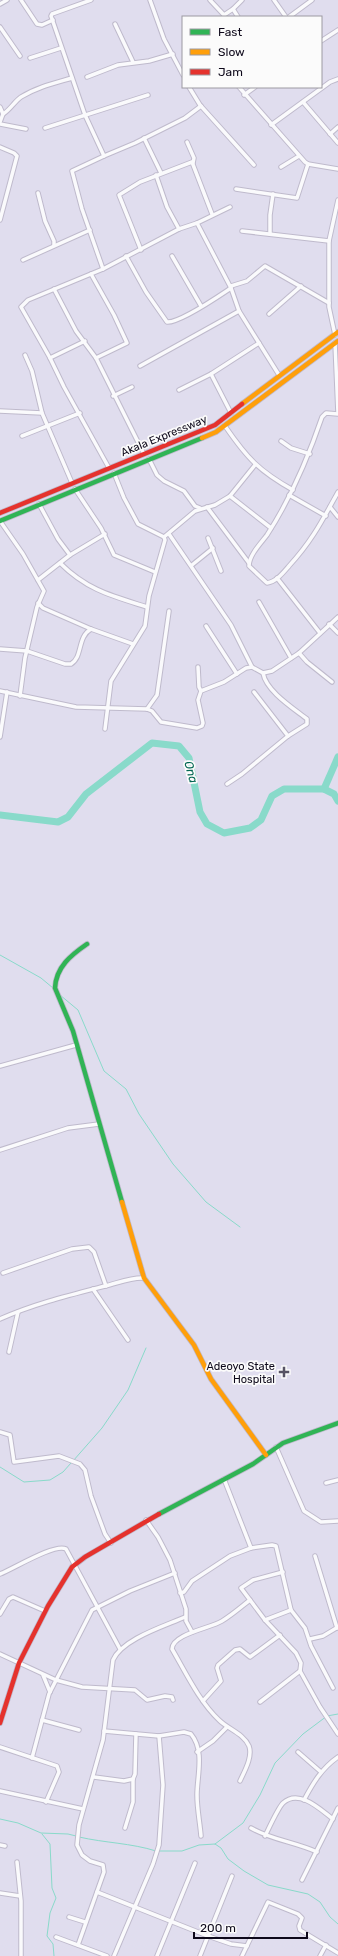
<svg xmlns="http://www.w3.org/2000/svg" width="338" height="1956" font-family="Rubik,sans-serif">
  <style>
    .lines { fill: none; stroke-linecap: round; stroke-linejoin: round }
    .stream { stroke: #89daca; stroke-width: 1 }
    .river { stroke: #89daca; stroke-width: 7 }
    .street-casing { stroke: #bfbacc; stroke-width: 5.5 }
    .fast-casing { stroke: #bfbacc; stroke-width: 6 }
    .slow-casing { stroke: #bfbacc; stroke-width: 6 }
    .jam-casing { stroke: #bfbacc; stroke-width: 6 }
    .street { stroke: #fafafc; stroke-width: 3.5 }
    .fast { stroke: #30b455; stroke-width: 4.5 }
    .slow { stroke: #ff9f0a; stroke-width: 4.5 }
    .jam { stroke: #e5322d; stroke-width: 4.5 }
    .poi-dot { fill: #575364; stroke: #fbfbfb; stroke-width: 1.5 }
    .labels { text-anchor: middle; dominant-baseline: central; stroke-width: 3.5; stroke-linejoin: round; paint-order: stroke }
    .street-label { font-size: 11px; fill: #0d081a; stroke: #fbfbfb }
    .poi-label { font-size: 11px; fill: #0d081a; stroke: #fbfbfb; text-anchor: end }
    .water-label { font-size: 12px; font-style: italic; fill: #006652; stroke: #fbfbfb }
  </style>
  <rect width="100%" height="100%" fill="#e0ddee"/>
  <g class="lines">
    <!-- stream -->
    <g class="stream">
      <polyline points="0,955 41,978 53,988"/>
      <polyline points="60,995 78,1010 104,1071 126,1089 139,1114 173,1164 206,1202 240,1227"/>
      <polyline points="73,1461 102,1428 128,1390 146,1348"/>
      <polyline points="0,1467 24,1482 50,1480 63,1472 71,1463"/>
      <polyline points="0,1819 18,1823 41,1833 68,1834 76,1836"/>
      <polyline points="42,1834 50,1844 52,1888 56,1898 50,1913 47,1936 53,1944 54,1956"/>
      <path d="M79 1837C105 1843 131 1843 156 1851"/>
      <polyline points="215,1844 243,1823 260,1795 275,1763 303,1734 327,1716 338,1714"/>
      <polyline points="159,1851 182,1851 199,1845 215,1844 221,1848 228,1859 244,1871 268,1885 308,1894 320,1902 330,1917 338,1924"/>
    </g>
    <!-- river -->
    <g class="river">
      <polyline points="324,789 338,757"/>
      <polyline points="0,815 58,822 68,817 86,794 152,743 179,746 189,758 200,812 207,824 224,833 250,828 261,820 272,796 284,789 324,789 334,794 338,801"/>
    </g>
    <defs>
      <g id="street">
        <polyline points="21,0 37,24 42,25 53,20"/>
        <polyline points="91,0 52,14 51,16 85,115 104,156"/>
        <polyline points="150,0 164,39 183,75"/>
        <polyline points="210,0 224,15 233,9 242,0"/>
        <polyline points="274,0 286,17"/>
        <polyline points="0,4 7,0"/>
        <polyline points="233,9 238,17"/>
        <polyline points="289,17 312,0"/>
        <polyline points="115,24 133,62"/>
        <polyline points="0,27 20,56"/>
        <polyline points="321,41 338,30"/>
        <polyline points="30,58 61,48"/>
        <polyline points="87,77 118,65 149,61 173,54"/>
        <polyline points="189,87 200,105 254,165"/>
        <polyline points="239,87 305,162 308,164 338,169"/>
        <polyline points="244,95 255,87"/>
        <polyline points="303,102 338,143"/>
        <polyline points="0,107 3,114 0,122"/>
        <path d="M3 114C10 110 14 102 21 97 37 87 55 83 72 78"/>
        <polyline points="0,124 26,129"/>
        <polyline points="271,125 330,82 338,79"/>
        <polyline points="45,128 148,95"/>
        <polyline points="330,134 338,127"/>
        <polyline points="144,138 161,173"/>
        <polyline points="187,142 194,158 193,163"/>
        <polyline points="0,147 14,153 17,156 0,220"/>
        <polyline points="281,167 299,156"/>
        <polyline points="156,175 167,207 179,229"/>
        <polyline points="236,189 297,198 308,164"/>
        <polyline points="38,193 45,221 54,241 54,245"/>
        <polyline points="230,207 197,223 231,288 239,311 279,375"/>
        <polyline points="242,231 329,241"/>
        <polyline points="270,234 270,215 273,194"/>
        <polyline points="141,250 119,195 140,182 192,162 212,214"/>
        <path d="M126 256 146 292 167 322C180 323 219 296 231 288"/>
        <polyline points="172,256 201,306"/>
        <polyline points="23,260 90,230"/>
        <polyline points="103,269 82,209 72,171 104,156 135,143 185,118 201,106"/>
        <polyline points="91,274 114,315 127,343 96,358"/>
        <polyline points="231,286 247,281 265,266 329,303"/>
        <polyline points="54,289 76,331 96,358 144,454"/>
        <polyline points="269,314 301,286"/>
        <polyline points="335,335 329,307 329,241 338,200"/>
        <polyline points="335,343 338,413"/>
        <polyline points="25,355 32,371 42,413 72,483"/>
        <polyline points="50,358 85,341"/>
        <polyline points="140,366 239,311"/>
        <polyline points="211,374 231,413"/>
        <polyline points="179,390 211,374 259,343"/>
        <polyline points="113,396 132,387"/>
        <polyline points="0,411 42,413"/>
        <path d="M338 414 326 413 322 417C308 458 291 498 267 535 261 543 249 555 249 566L267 583C276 582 283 573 289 566 312 541 322 521 338 492"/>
        <path d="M225 426C247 458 259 471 293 490"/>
        <polyline points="22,436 80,413"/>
        <polyline points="281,441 291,448 310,454"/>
        <polyline points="149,459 157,475 164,481 184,491 195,506 200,508"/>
        <polyline points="109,468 64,387 50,358 21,307 28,300 103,269 179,229 197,223"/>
        <polyline points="114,473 124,498 138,524 164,537"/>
        <polyline points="75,489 101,528 114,555 155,572"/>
        <polyline points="289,495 326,516"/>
        <polyline points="230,496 271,528"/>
        <polyline points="39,504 58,539 70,555"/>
        <polyline points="207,507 249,563"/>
        <polyline points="330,507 338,517"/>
        <polyline points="0,521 23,554 44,591 37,607 25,658 20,696"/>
        <polyline points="169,534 231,625 252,667 263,673 272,671 299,653 338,617"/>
        <polyline points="208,538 221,571"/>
        <path d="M60 563C87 590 112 596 147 607"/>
        <polyline points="192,565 213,548"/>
        <polyline points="277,578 320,633"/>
        <polyline points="38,580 70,555 105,534"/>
        <polyline points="259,602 291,658"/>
        <polyline points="38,603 43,608 91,629 133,644"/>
        <polyline points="329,624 338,633"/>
        <polyline points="206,626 237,674"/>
        <path d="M0 649 27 651 65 664H71C83 657 77 637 91 629"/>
        <polyline points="299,653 307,662 332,682"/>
        <polyline points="198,667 199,687 201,691"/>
        <polyline points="0,691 76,707 147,709 152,711 161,722 197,728 202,726 203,723 198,700 201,691 224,682 246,668 252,667"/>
        <polyline points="254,692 288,736"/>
        <polyline points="147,709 157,695 169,611"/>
        <polyline points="105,729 111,681 145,626 149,596 165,540 164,537 195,511 215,505 230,496 255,465"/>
        <polyline points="0,737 7,692"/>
        <path d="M227 784 242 774 288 736 307 724V719C293 708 266 691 263 673"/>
        <polyline points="0,1066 76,1045"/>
        <polyline points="0,1150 68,1128 99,1124"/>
        <polyline points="3,1273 72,1249 89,1247 94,1252 106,1286"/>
        <polyline points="93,1289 128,1340"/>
        <path d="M0 1319C33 1304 70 1295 105 1286 118 1283 131 1277 144 1278"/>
        <polyline points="9,1352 18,1312"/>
        <polyline points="0,1432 10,1435 14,1462 59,1456 80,1464 85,1470 91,1496 105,1534 111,1543"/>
        <polyline points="276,1447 304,1511 321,1522 338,1521"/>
        <polyline points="224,1479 251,1548"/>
        <polyline points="326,1483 338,1480"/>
        <polyline points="146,1520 158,1537 170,1560 186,1609 186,1621 192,1632"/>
        <polyline points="315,1556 337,1628"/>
        <path d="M0 1574C13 1569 55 1543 66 1549L120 1649"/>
        <polyline points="180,1593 184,1592 192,1581 230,1556 251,1548 272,1545 276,1546 291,1610 305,1628 311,1646 333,1688"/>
        <polyline points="0,1614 9,1599 13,1597 45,1611"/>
        <polyline points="265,1620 291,1610"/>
        <polyline points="310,1639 323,1636 338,1627"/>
        <polyline points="0,1654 56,1680 82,1687 135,1690 147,1700 165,1696 172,1697 173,1700"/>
        <polyline points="300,1671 320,1707 338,1734"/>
        <polyline points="43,1675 50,1692"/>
        <polyline points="203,1701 221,1681 217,1668 218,1665 235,1650 240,1649 250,1657 280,1635"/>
        <polyline points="260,1702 300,1671 301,1663 296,1653 265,1620 241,1588 253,1580 283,1572"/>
        <polyline points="42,1720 79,1730"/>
        <path d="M104 1731 159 1736 184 1732 191 1734C205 1751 197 1776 197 1795 197 1809 200 1823 201 1836"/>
        <polyline points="0,1747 57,1766 59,1772 46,1802"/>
        <polyline points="197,1752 213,1741 227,1727"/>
        <polyline points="298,1752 321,1772"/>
        <polyline points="32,1758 49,1694 92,1610 130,1591 175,1573"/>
        <polyline points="94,1777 124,1781 133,1779 135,1774 136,1734"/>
        <path d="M240 1781C244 1772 253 1757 249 1746 244 1734 228 1729 219 1720 199 1701 186 1673 172 1649 172 1634 211 1628 222 1621 232 1615 241 1607 250 1600"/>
        <polyline points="0,1791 83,1809"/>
        <path d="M304 1800C313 1783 322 1768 338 1757"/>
        <polyline points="125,1828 133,1802 133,1779"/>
        <path d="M251 1828C272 1840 295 1842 317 1852"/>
        <path d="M265 1836C269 1828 278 1808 283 1803 299 1788 321 1810 333 1819"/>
        <polyline points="0,1845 5,1846"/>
        <polyline points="17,1862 21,1901 21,1956"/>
        <polyline points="302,1880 338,1808"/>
        <polyline points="97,1892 208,1936 231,1944 247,1946"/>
        <polyline points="0,1893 20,1896"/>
        <polyline points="69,1917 85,1922"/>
        <polyline points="56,1937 107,1956"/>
        <path d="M78 1945 104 1872 103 1865 90 1861 82 1855 77 1845 79 1825 103 1740 113 1660C122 1639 165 1626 185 1617"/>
        <polyline points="114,1956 153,1864 159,1845 163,1785 159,1736"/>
        <polyline points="157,1956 195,1863"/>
        <polyline points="200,1956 232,1876"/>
        <polyline points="242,1956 268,1902 298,1914 302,1918 299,1926 300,1930 338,1953"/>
        <polyline points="320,1956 326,1945"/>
      </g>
      <g id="fast">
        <polyline points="0,521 202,438"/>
        <path d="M87 944C71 955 56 967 55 988L73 1031 122 1202"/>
        <polyline points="159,1514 253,1464 283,1443 338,1423"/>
      </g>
      <g id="slow">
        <polyline points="242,404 338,332"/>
        <polyline points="202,438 216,432 338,341"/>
        <polyline points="122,1202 144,1278 194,1345 211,1379 266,1455"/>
      </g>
      <g id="jam">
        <polyline points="0,513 215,425 242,404"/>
        <polyline points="0,1723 19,1663 48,1606 72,1567 85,1557 159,1514"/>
      </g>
    </defs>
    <!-- street casing -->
    <use href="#street" class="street-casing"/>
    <!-- fast casing -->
    <use href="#fast" class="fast-casing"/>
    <!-- slow casing -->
    <use href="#slow" class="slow-casing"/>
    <!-- jam casing -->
    <use href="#jam" class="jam-casing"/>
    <!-- street -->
    <use href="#street" class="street"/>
    <!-- fast -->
    <use href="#fast" class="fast"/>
    <!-- slow -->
    <use href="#slow" class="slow"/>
    <!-- jam -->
    <use href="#jam" class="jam"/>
  </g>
  <!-- markers -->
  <path class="poi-dot" d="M282 1366h4v4h4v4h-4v4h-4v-4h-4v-4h4z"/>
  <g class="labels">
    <!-- street labels -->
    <g class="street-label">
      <text transform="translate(164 436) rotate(-22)">Akala Expressway</text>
    </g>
    <!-- poi labels -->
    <g class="poi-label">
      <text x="275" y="1366">Adeoyo State<tspan x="275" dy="13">Hospital</tspan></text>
    </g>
    <!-- water labels -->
    <g class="water-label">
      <text transform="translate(191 772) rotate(75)">Ona</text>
    </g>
  </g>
  <!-- legend -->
  <rect x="182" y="16" width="140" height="72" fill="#fbfbfb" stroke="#9c9aa1"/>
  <rect x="190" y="29" width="20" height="6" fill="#30b455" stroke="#9c9aa1"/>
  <text x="218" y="36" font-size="12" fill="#0d081a">Fast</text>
  <rect x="190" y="49" width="20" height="6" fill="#ff9f0a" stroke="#9c9aa1"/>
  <text x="218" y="56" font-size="12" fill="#0d081a">Slow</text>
  <rect x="190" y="69" width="20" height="6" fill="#e5322d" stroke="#9c9aa1"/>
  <text x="218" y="76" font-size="12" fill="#0d081a">Jam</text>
  <!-- scale -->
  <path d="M194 1932v6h113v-6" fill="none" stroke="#0d081a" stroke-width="2"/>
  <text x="200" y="1932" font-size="12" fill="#0d081a" stroke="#fbfbfb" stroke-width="3" paint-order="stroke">200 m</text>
</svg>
